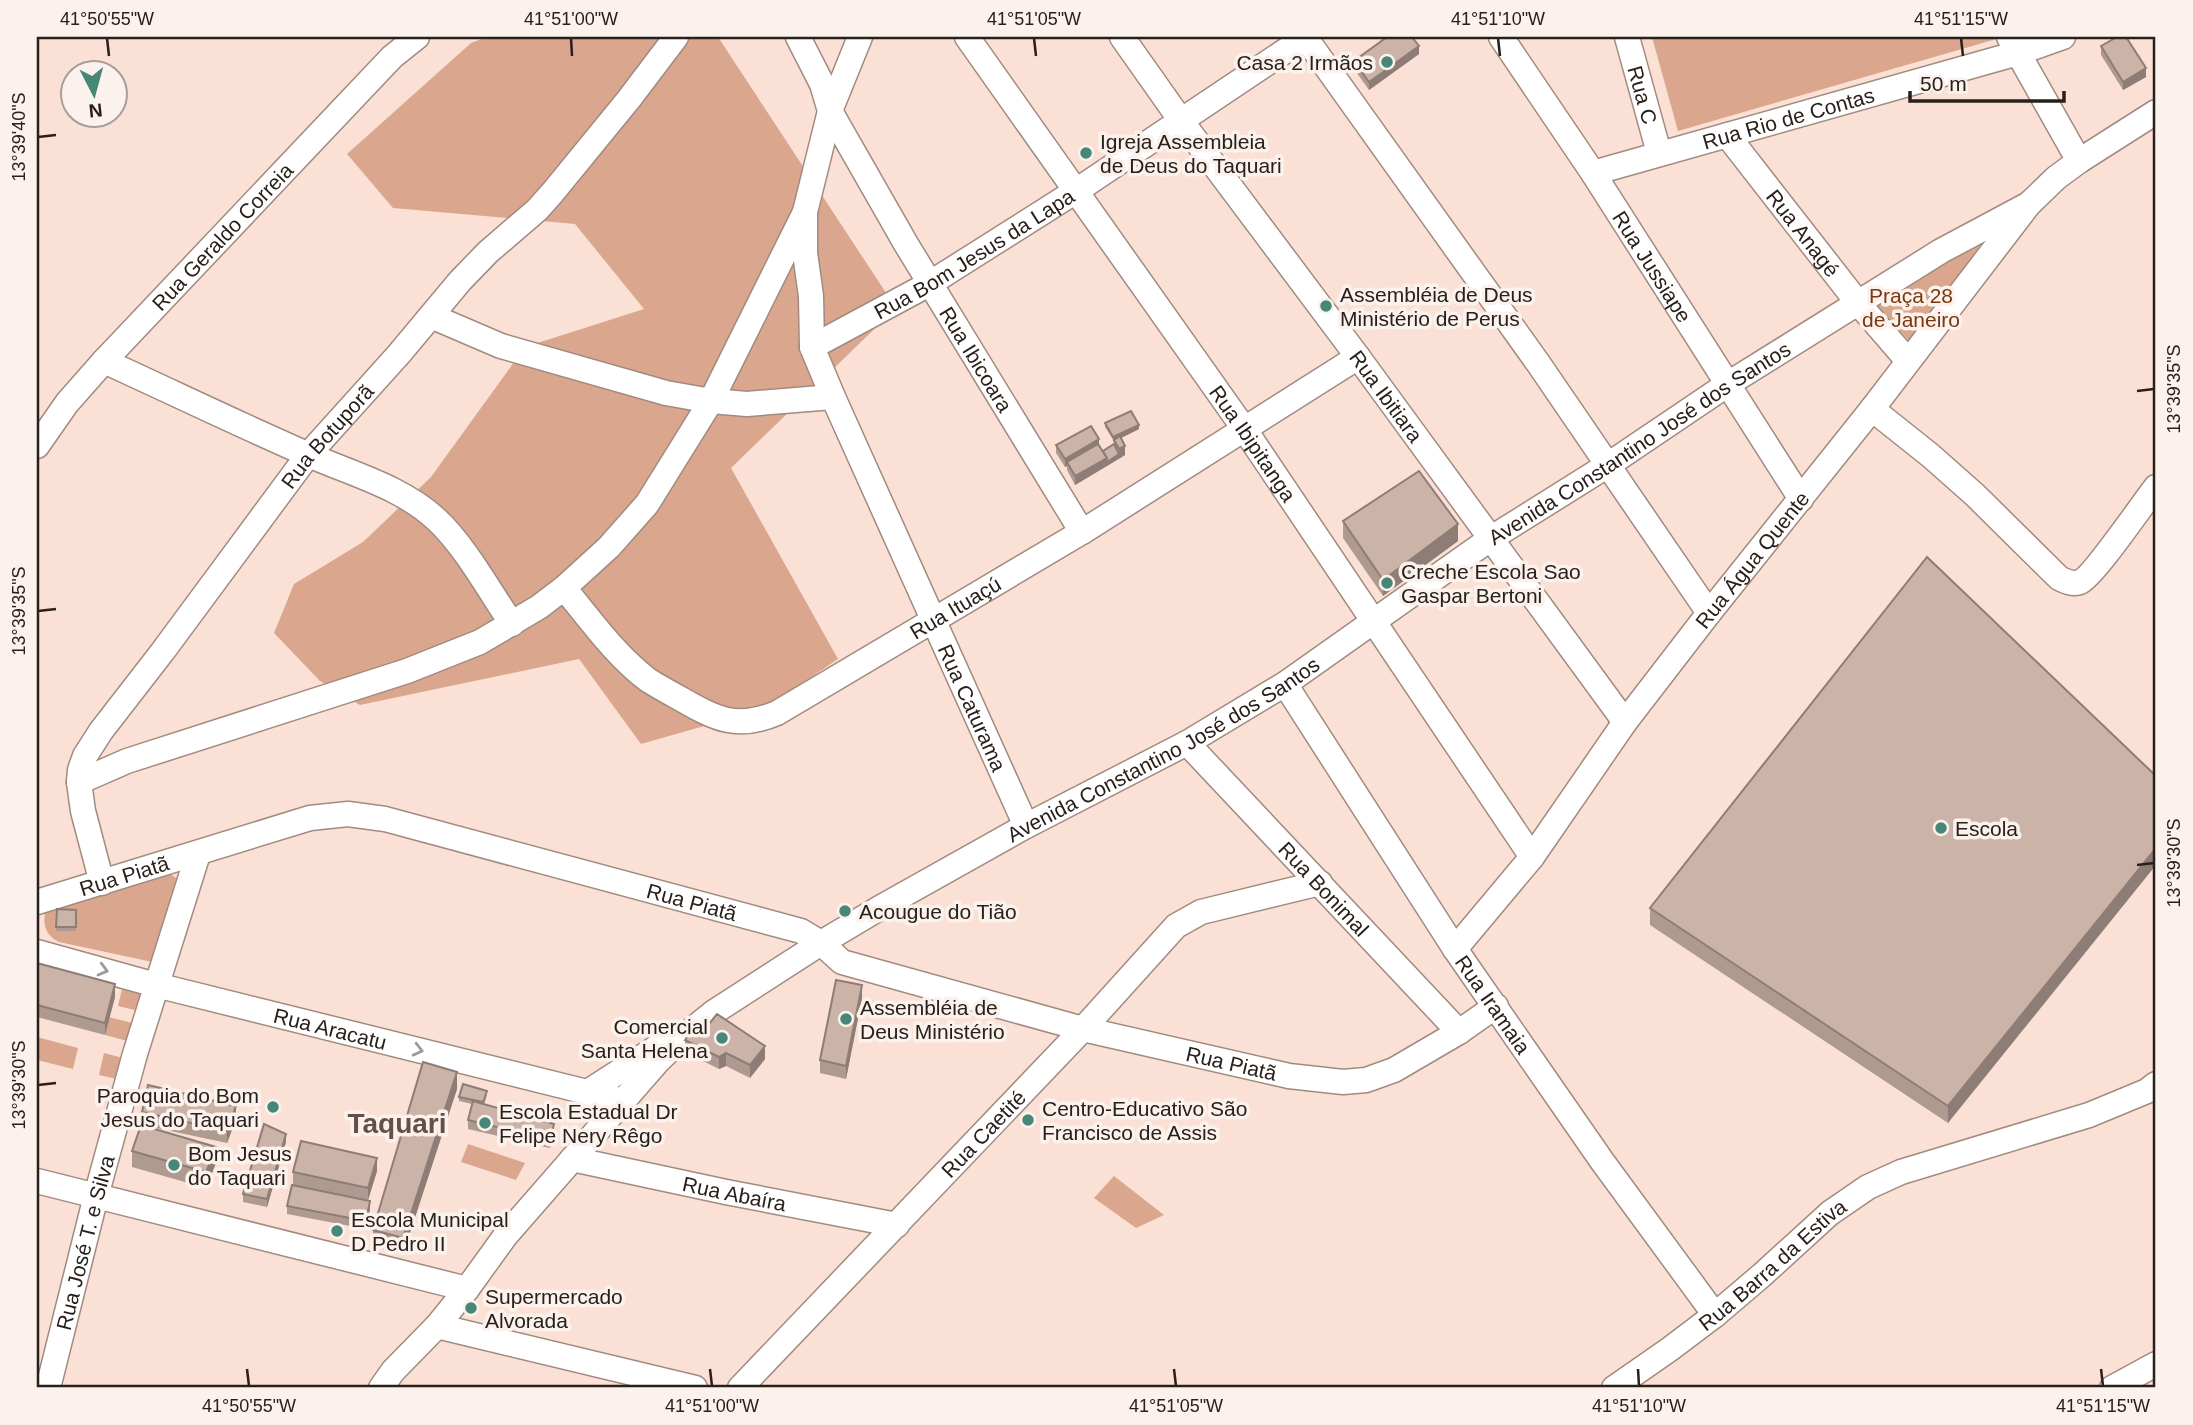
<svg xmlns="http://www.w3.org/2000/svg" width="2193" height="1425" font-family="Helvetica,sans-serif">
  <style>
    .green { fill: #daa78e }
    .lines { fill: none; stroke-linecap: round; stroke-linejoin: round }
    .minor-casing { stroke: #a18a7f; stroke-width: 27 }
    .minor { stroke: #fff; stroke-width: 24 }
    .wall { fill: #af9a90 }
    .shaded-wall { fill: #8e7d76 }
    .building { fill: #cbb3a8; stroke: #8e7d76; stroke-width: 2 }
    .oneway { stroke: #9f9b99 }
    .ticks { fill: none; stroke: #29201c; stroke-width: 2.5 }
    .poi-dot { fill: #468778; stroke: #fcf2ed; stroke-width: 2.5 }
    .labels { text-anchor: middle; dominant-baseline: central; stroke-width: 7; stroke-linejoin: round; paint-order: stroke }
    .poi-label { font-size: 21px; fill: #29201c; stroke: #fcf2ed; text-anchor: start }
    .street-label { font-size: 21px; fill: #29201c; stroke: #fcf2ed }
    .park-label { font-size: 21px; fill: #7a370e; stroke: #fcf2ed }
    .district-label { font-size: 28px; font-weight: bold; fill: #655046; stroke: #fcf2ed }
    .neatline { fill: none; stroke: #29201c; stroke-width: 2.5 }
    .ticks-label { font-size: 18px; text-anchor: middle; fill: #29201c }
  </style>
  <rect width="100%" height="100%" fill="#fbe1d5"/>
  <!-- green -->
  <g class="green">
    <polygon points="487,37 718,37 896,308 731,468 838,659 764,709 641,744 579,659 360,705 320,681 274,633 294,584 363,542 431,477 525,347 644,309 575,224 393,208 347,154 471,43"/>
    <polygon points="1652,37 2000,37 2000,38 1678,131"/>
    <polygon points="1984,239 1967,267 1911,343 1875,304"/>
    <path d="M166 875H172L180 881 157 963 59 942C45 935 42 924 46 909Z"/>
    <polygon points="122,989 142,994 139,1011 118,1006"/>
    <polygon points="109,1017 136,1024 131,1042 105,1035"/>
    <polygon points="37,1037 78,1048 73,1069 37,1060"/>
    <polygon points="104,1053 127,1059 121,1080 99,1075"/>
    <polygon points="468,1144 525,1163 516,1180 461,1162"/>
    <polygon points="1114,1176 1164,1215 1136,1228 1094,1198"/>
  </g>
  <g class="lines">
    <defs>
      <g id="minor">
        <path id="s1" d="M798 37 822 84 830 111 906 244 1082 532"/>
        <path id="s2" d="M860 37 830 111 805 212V253L811 296 812 347 833 397 1026 826"/>
        <path id="s3" d="M967 37 1245 430 1532 857"/>
        <path id="s4" d="M1122 37 1182 122 1358 357 1625 722"/>
        <polyline points="1305,37 1538,363 1709,613"/>
        <path id="s5" d="M1501 37 1593 173 1801 499"/>
        <path id="s6" d="M1627 37 1659 153"/>
        <polyline points="2009,37 2079,161"/>
        <path id="s7" d="M1727 135 1858 303 1908 361"/>
        <path id="s8" d="M1593 173 2018 53 2063 37"/>
        <polyline points="431,316 501,346 666,393 711,401 747,404 833,397"/>
        <path id="s9" d="M812 347 929 284 1076 191 1306 37"/>
        <path d="M104 361C172 392 240 425 309 455 352 474 402 487 437 520 465 546 490 592 512 624"/>
        <path d="M1872 409 1931 456 1975 495 2059 578C2065 581 2073 585 2080 582 2093 577 2144 502 2156 487"/>
        <path id="s10" d="M37 446 67 403 104 361 392 57 417 37"/>
        <path id="s11" d="M564 588C590 619 615 655 648 680 659 687 670 693 681 699 716 719 737 730 777 713L1082 532 1358 357"/>
        <path id="s12" d="M1285 684 1455 949 1602 1161 1715 1315"/>
        <path id="s13" d="M1187 743 1459 1032"/>
        <polyline points="79,782 127,761 407,671 480,642 539,607 564,588 609,547 647,504 711,401 805,212"/>
        <path id="s14" d="M102 883 83 811 79 782 80 770 85 756 101 731 163 651 308 455 399 354 460 281 488 252 537 210 553 192 629 99 676 37"/>
        <path id="s15" d="M37 902 310 818 348 814 385 819 801 931 821 943 842 962 1083 1029 1289 1076 1343 1082 1366 1080 1394 1070 1459 1032 1496 1006"/>
        <path id="s16" d="M1455 949 1532 857 1625 722 1709 613 1872 409 2029 204 2056 178 2079 161 2156 112"/>
        <path id="s17" d="M37 952 156 985 623 1101"/>
        <polyline points="586,1093 662,1044"/>
        <path id="s18" d="M572 1159 726 1192 897 1225"/>
        <polyline points="37,1181 467,1289"/>
        <polyline points="437,1326 695,1388"/>
        <path id="s19" d="M48 1388 96 1196 135 1054 198 854"/>
        <path id="s20" d="M381 1388 393 1371 437 1326 467 1289 506 1235 658 1061 683 1037 714 1012 821 943 878 909 1026 826 1187 743 1285 684 1490 539 1608 465 1728 384 1941 251 2029 204"/>
        <path id="s21" d="M740 1388 1083 1029 1176 926 1201 912 1320 883"/>
        <path id="s22" d="M1614 1388 1670 1349 1715 1315 1762 1275 1830 1213 1868 1187 1901 1172 2089 1115 2147 1091 2156 1084"/>
        <polyline points="2112,1388 2156,1364"/>
      </g>
    </defs>
    <!-- minor casing -->
    <use href="#minor" class="minor-casing"/>
    <!-- minor -->
    <use href="#minor" class="minor"/>
  </g>
  <!-- wall -->
  <g class="wall">
    <polygon points="2101,46 2146,77 2123,90 2101,55"/>
    <polygon points="1419,54 1369,90 1354,69 1354,61"/>
    <polygon points="1105,423 1139,429 1121,438 1125,455 1075,485 1067,470 1067,466 1065,467 1056,453 1056,445 1099,444 1103,451 1114,444 1114,441 1105,427"/>
    <polygon points="1343,521 1458,541 1383,596 1343,538"/>
    <polygon points="2156,776 1948,1123 1650,925 1650,908"/>
    <polygon points="57,909 76,910 76,931 56,931"/>
    <polygon points="37,963 115,997 105,1035 37,1017"/>
    <polygon points="862,998 846,1079 820,1073 820,1060"/>
    <polygon points="685,1040 765,1059 750,1078 726,1066 719,1069 685,1052"/>
    <polygon points="457,1089 403,1254 373,1246 373,1230"/>
    <polygon points="487,1095 484,1105 554,1132 550,1148 468,1129 468,1120 472,1104 459,1101 459,1097"/>
    <polygon points="142,1112 236,1119 227,1143 142,1125"/>
    <polygon points="286,1142 267,1207 243,1202 243,1194"/>
    <polygon points="132,1151 216,1163 206,1188 132,1167"/>
    <polygon points="377,1171 368,1200 370,1209 366,1229 287,1214 287,1206 293,1185 293,1172"/>
  </g>
  <!-- shaded-wall -->
  <g class="shaded-wall">
    <polygon points="1419,46 1419,54 1369,90 1369,82"/>
    <polygon points="2146,68 2146,77 2123,90 2123,82"/>
    <polygon points="1139,425 1139,429 1113,442 1113,437"/>
    <polygon points="1099,439 1099,448 1067,462 1067,466 1065,467 1065,459"/>
    <polygon points="1125,446 1125,455 1107,466 1107,462 1119,454 1119,449"/>
    <polygon points="1107,458 1107,466 1075,485 1075,476"/>
    <polygon points="1458,524 1458,541 1383,596 1383,580"/>
    <polygon points="2156,848 2156,865 1948,1123 1948,1106"/>
    <polygon points="115,984 115,997 105,1035 105,1023"/>
    <polygon points="862,985 862,998 846,1079 846,1066"/>
    <polygon points="765,1046 765,1059 750,1078 750,1065"/>
    <polygon points="726,1053 726,1066 719,1069 719,1057"/>
    <polygon points="457,1072 457,1089 403,1254 403,1238"/>
    <polygon points="236,1106 236,1119 227,1143 227,1131"/>
    <polygon points="554,1124 554,1132 550,1148 550,1140"/>
    <polygon points="286,1134 286,1142 267,1207 267,1199"/>
    <polygon points="216,1147 216,1163 206,1188 206,1172"/>
    <polygon points="377,1158 377,1171 368,1200 368,1188"/>
    <polygon points="370,1201 370,1209 366,1229 366,1221"/>
  </g>
  <!-- building -->
  <g class="building">
    <polygon points="1387,37 1412,37 1419,46 1369,82 1354,61"/>
    <polygon points="2117,37 2126,37 2146,68 2123,82 2101,46"/>
    <polygon points="1131,411 1139,425 1113,437 1105,423"/>
    <polygon points="1091,426 1099,439 1065,459 1056,445"/>
    <polygon points="1120,436 1125,446 1119,449 1114,440"/>
    <polygon points="1098,444 1107,458 1075,476 1067,462"/>
    <polygon points="1114,444 1119,454 1107,462 1107,458 1103,451"/>
    <polygon points="1419,471 1458,524 1383,580 1343,521"/>
    <polygon points="1927,557 2156,776 2156,848 1948,1106 1650,908"/>
    <polygon points="57,909 76,910 76,927 56,927"/>
    <polygon points="37,963 115,984 105,1023 37,1005"/>
    <polygon points="836,980 862,985 846,1066 820,1060"/>
    <polygon points="717,1014 765,1046 750,1065 726,1053 719,1057 685,1040 692,1030 701,1034"/>
    <polygon points="423,1062 457,1072 403,1238 373,1230"/>
    <polygon points="463,1084 487,1091 483,1102 459,1097"/>
    <polygon points="148,1085 236,1106 227,1131 142,1112"/>
    <polygon points="473,1101 554,1124 550,1140 468,1120"/>
    <polygon points="264,1124 286,1134 267,1199 243,1194"/>
    <polygon points="141,1125 216,1147 206,1172 132,1151"/>
    <polygon points="301,1141 377,1158 368,1188 293,1172"/>
    <polygon points="292,1185 370,1201 366,1221 287,1206"/>
  </g>
  <!-- one-way arrows -->
  <defs><path id="oneway-chevron" d="M-2-3.5L2.5 0L-2 3.5" fill="none" stroke-width="1.6" stroke-linecap="round" stroke-linejoin="round" transform="scale(1.75)"/></defs>
  <g class="oneway">
    <use href="#oneway-chevron" transform="translate(103 970) rotate(15)"/>
    <use href="#oneway-chevron" transform="translate(418 1050) rotate(14)"/>
  </g>
  <!-- ticks -->
  <path class="ticks" d="M107 38 109 56M571 38 572 56M1034 38 1036 56M1498 38 1500 56M1961 38 1963 56M38 137 56 135M2137 391 2154 389M38 611 56 609M2137 865 2154 863M38 1085 56 1083M247 1369 249 1386M710 1369 712 1386M1174 1369 1176 1386M1638 1369 1639 1386M2101 1369 2103 1386"/>
  <!-- markers -->
  <g class="poi-dot">
    <circle cx="1387" cy="62" r="7"/>
    <circle cx="1086" cy="153" r="7"/>
    <circle cx="1326" cy="306" r="7"/>
    <circle cx="1387" cy="583" r="7"/>
    <circle cx="1941" cy="828" r="7"/>
    <circle cx="845" cy="911" r="7"/>
    <circle cx="846" cy="1019" r="7"/>
    <circle cx="722" cy="1038" r="7"/>
    <circle cx="273" cy="1107" r="7"/>
    <circle cx="1028" cy="1120" r="7"/>
    <circle cx="485" cy="1123" r="7"/>
    <circle cx="174" cy="1165" r="7"/>
    <circle cx="337" cy="1231" r="7"/>
    <circle cx="471" cy="1308" r="7"/>
  </g>
  <g class="labels">
    <!-- poi labels -->
    <g class="poi-label">
      <text x="1373" y="62" text-anchor="end">Casa 2 Irmãos</text>
      <text x="1100" y="141">Igreja Assembleia<tspan x="1100" dy="24">de Deus do Taquari</tspan></text>
      <text x="1340" y="294">Assembléia de Deus<tspan x="1340" dy="24">Ministério de Perus</tspan></text>
      <text x="1401" y="571">Creche Escola Sao<tspan x="1401" dy="24">Gaspar Bertoni</tspan></text>
      <text x="1955" y="828">Escola</text>
      <text x="859" y="911">Acougue do Tião</text>
      <text x="860" y="1007">Assembléia de<tspan x="860" dy="24">Deus Ministério</tspan></text>
      <text x="708" y="1026" text-anchor="end">Comercial<tspan x="708" dy="24">Santa Helena</tspan></text>
      <text x="259" y="1095" text-anchor="end">Paroquia do Bom<tspan x="259" dy="24">Jesus do Taquari</tspan></text>
      <text x="1042" y="1108">Centro-Educativo São<tspan x="1042" dy="24">Francisco de Assis</tspan></text>
      <text x="499" y="1111">Escola Estadual Dr<tspan x="499" dy="24">Felipe Nery Rêgo</tspan></text>
      <text x="188" y="1153">Bom Jesus<tspan x="188" dy="24">do Taquari</tspan></text>
      <text x="351" y="1219">Escola Municipal<tspan x="351" dy="24">D Pedro II</tspan></text>
      <text x="485" y="1296">Supermercado<tspan x="485" dy="24">Alvorada</tspan></text>
    </g>
    <!-- street labels -->
    <g class="street-label">
      <text stroke="none"><textPath href="#s6" startOffset="60">Rua C</textPath></text>
      <text stroke="none"><textPath href="#s8" startOffset="203">Rua Rio de Contas</textPath></text>
      <text stroke="none"><textPath href="#s7" startOffset="124">Rua Anagé</textPath></text>
      <text stroke="none"><textPath href="#s10" startOffset="280">Rua Geraldo Correia</textPath></text>
      <text stroke="none"><textPath href="#s9" startOffset="187">Rua Bom Jesus da Lapa</textPath></text>
      <text stroke="none"><textPath href="#s5" startOffset="275">Rua Jussiape</textPath></text>
      <text stroke="none"><textPath href="#s1" startOffset="369">Rua Ibicoara</textPath></text>
      <text stroke="none"><textPath href="#s4" startOffset="446">Rua Ibitiara</textPath></text>
      <text stroke="none"><textPath href="#s14" startOffset="532">Rua Botuporã</textPath></text>
      <text stroke="none"><textPath href="#s20" startOffset="1591">Avenida Constantino José dos Santos</textPath></text>
      <text stroke="none"><textPath href="#s3" startOffset="497">Rua Ibipitanga</textPath></text>
      <text stroke="none"><textPath href="#s16" startOffset="490">Rua Água Quente</textPath></text>
      <text stroke="none"><textPath href="#s11" startOffset="472">Rua Ituaçú</textPath></text>
      <text stroke="none"><textPath href="#s2" startOffset="714">Rua Caturama</textPath></text>
      <text stroke="none"><textPath href="#s20" startOffset="1024">Avenida Constantino José dos Santos</textPath></text>
      <text stroke="none"><textPath href="#s15" startOffset="91">Rua Piatã</textPath></text>
      <text stroke="none"><textPath href="#s13" startOffset="200">Rua Bonimal</textPath></text>
      <text stroke="none"><textPath href="#s15" startOffset="679">Rua Piatã</textPath></text>
      <text stroke="none"><textPath href="#s12" startOffset="382">Rua Iramaia</textPath></text>
      <text stroke="none"><textPath href="#s17" startOffset="303">Rua Aracatu</textPath></text>
      <text stroke="none"><textPath href="#s15" startOffset="1246">Rua Piatã</textPath></text>
      <text stroke="none"><textPath href="#s21" startOffset="352">Rua Caetité</textPath></text>
      <text stroke="none"><textPath href="#s18" startOffset="166">Rua Abaíra</textPath></text>
      <text stroke="none"><textPath href="#s19" startOffset="150">Rua José T. e Silva</textPath></text>
      <text stroke="none"><textPath href="#s22" startOffset="201">Rua Barra da Estiva</textPath></text>
    </g>
    <!-- park labels -->
    <g class="park-label">
      <text x="1911" y="295">Praça 28<tspan x="1911" dy="24">de Janeiro</tspan></text>
    </g>
    <!-- district labels -->
    <g class="district-label">
      <text x="397" y="1123">Taquari</text>
    </g>
  </g>
  <!-- border -->
  <rect width="2193" height="1425" fill="none" stroke="#fcf2ed" stroke-width="77"/>
  <!-- north arrow -->
  <g transform="translate(94 94) rotate(174)"><circle r="33" fill="#fcf2ed" stroke="#a89e99" stroke-width="2"/>
  <path d="M0-5L12 26L0 18L-12 26Z" fill="#468778"/>
  <text y="-10" font-size="19" font-weight="bold" text-anchor="middle" fill="#29201c">N</text>
  </g>
  <!-- scale -->
  <path d="M1910 91v10h154v-10" fill="none" stroke="#29201c" stroke-width="3.5"/>
  <text x="1920" y="91" font-size="21" fill="#29201c" stroke="#fcf2ed" stroke-width="5" paint-order="stroke">50 m</text>
  <rect x="38" y="38" width="2116" height="1348" class="neatline"/>
  <g class="ticks-label">
    <text x="107" y="25">41°50'55"W</text>
    <text x="571" y="25">41°51'00"W</text>
    <text x="1034" y="25">41°51'05"W</text>
    <text x="1498" y="25">41°51'10"W</text>
    <text x="1961" y="25">41°51'15"W</text>
    <text transform="translate(19 137) rotate(-90)" y="6">13°39'40"S</text>
    <text transform="translate(2174 389) rotate(-90)" y="6">13°39'35"S</text>
    <text transform="translate(19 611) rotate(-90)" y="6">13°39'35"S</text>
    <text transform="translate(2174 863) rotate(-90)" y="6">13°39'30"S</text>
    <text transform="translate(19 1085) rotate(-90)" y="6">13°39'30"S</text>
    <text x="249" y="1412">41°50'55"W</text>
    <text x="712" y="1412">41°51'00"W</text>
    <text x="1176" y="1412">41°51'05"W</text>
    <text x="1639" y="1412">41°51'10"W</text>
    <text x="2103" y="1412">41°51'15"W</text>
  </g>
</svg>
